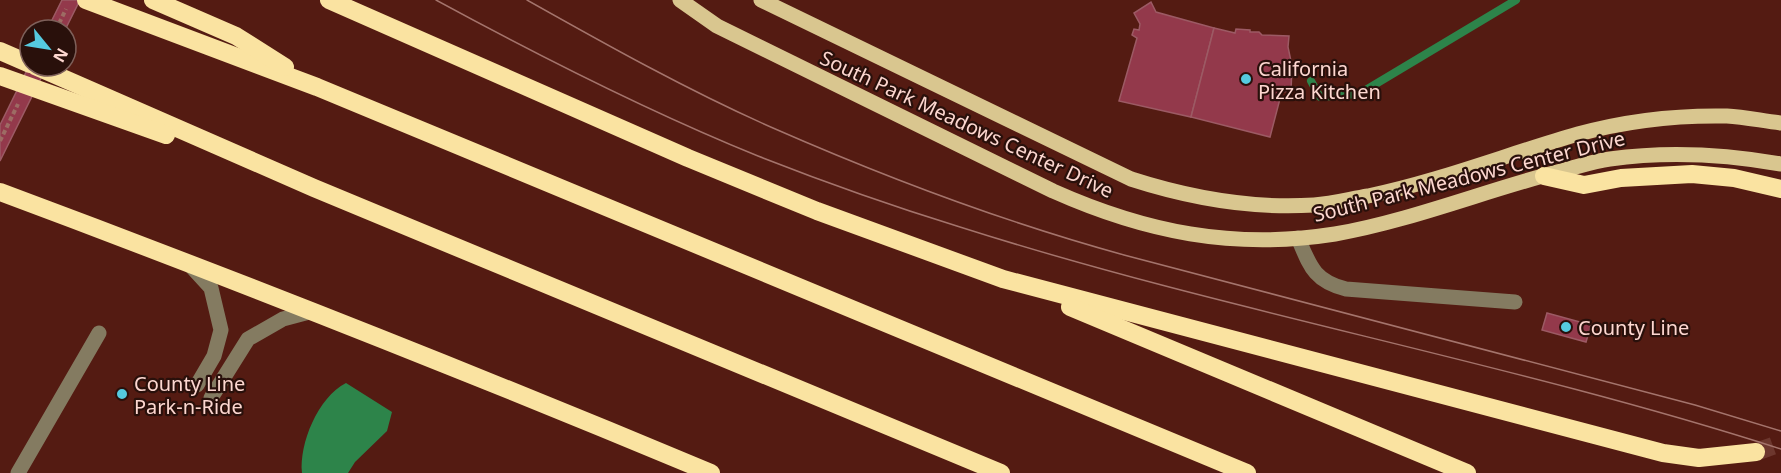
<svg xmlns="http://www.w3.org/2000/svg" width="1781" height="473" font-family="'Noto Sans',sans-serif">
  <style>
    .water { fill: #2d844a }
    .lines { fill: none; stroke-linecap: round; stroke-linejoin: round }
    .stream { stroke: #2d844a; stroke-width: 8 }
    .building { fill: #93394b; stroke: #9c5a64; stroke-width: 1.5 }
    .highway-tunnel { stroke: #6d372e; stroke-width: 18; stroke-dasharray: 18 9; stroke-linecap: butt }
    .path { stroke: #9d6c64; stroke-width: 4; stroke-dasharray: 4.5 3; stroke-linecap: butt }
    .minor { stroke: #847b61; stroke-width: 15 }
    .major { stroke: #d9c68f; stroke-width: 15 }
    .highway { stroke: #fae3a1; stroke-width: 18 }
    .tram { stroke: #a4746c; stroke-width: 1.5 }
    .poi-dot { fill: #55cadf; stroke: #29100b; stroke-width: 2 }
    .labels { text-anchor: middle; dominant-baseline: central; stroke-width: 4.5; stroke-linejoin: round; paint-order: stroke }
    .poi-label { font-size: 20px; fill: #fdd7d0; stroke: #29100b; text-anchor: start }
    .street-label { font-size: 20px; fill: #fdd7d0; stroke: #29100b }
  </style>
  <rect width="100%" height="100%" fill="#541b12"/>
  <!-- water -->
  <path class="water" d="M346 383 392 412 387 431 355 462 348 473H302C299 444 318 397 346 383Z"/>
  <g class="lines">
    <!-- stream -->
    <polyline class="stream" points="1311,81 1320,97 1359,94 1516,0"/>
  </g>
  <!-- building -->
  <g class="building">
    <polygon points="62,0 80,0 65,30 47,30"/>
    <polygon points="1151,2 1156,12 1214,28 1191,117 1119,101 1137,38 1132,35 1134,29 1139,30 1140,24 1134,13"/>
    <polygon points="1214,28 1235,33 1236,29 1250,30 1250,32 1259,32 1262,35 1289,36 1288,47 1292,66 1291,91 1279,92 1281,95 1270,137 1191,117"/>
    <polygon points="30,64 47,66 0,161 0,125"/>
    <polygon points="1547,313 1591,325 1586,342 1542,330"/>
  </g>
  <g class="lines">
    <!-- highway-tunnel -->
    <polyline class="highway-tunnel" points="1756,452 1781,443"/>
    <!-- path -->
    <g class="path">
      <polyline points="56,30 66,9"/>
      <polyline points="0,141 18,104"/>
    </g>
    <!-- minor -->
    <g class="minor">
      <path d="M1298 238C1310 266 1314 281 1346 289L1515 302"/>
      <polyline points="189,264 211,288 221,330 214,356 197,385"/>
      <polyline points="211,398 248,339 283,319 313,311"/>
      <polyline points="18,473 99,333"/>
    </g>
    <!-- major -->
    <g class="major">
      <path d="M680 0 717 26 1053 191C1145 232 1233 250 1335 234 1410 221 1487 190 1561 171 1577 167 1594 161 1610 159 1667 151 1724 154 1781 164"/>
      <path d="M761 0 1131 179C1190 198 1252 209 1314 205 1332 204 1350 199 1368 196 1440 181 1508 154 1578 134 1625 121 1677 115 1727 116 1745 117 1763 121 1781 123"/>
    </g>
    <!-- highway -->
    <g class="highway">
      <polyline points="86,0 317,87 1247,473"/>
      <polyline points="153,0 236,36 285,67"/>
      <polyline points="329,0 688,158 817,211 1003,279 1663,453 1699,458 1756,452"/>
      <polyline points="0,51 30,64"/>
      <polyline points="35,66 314,188 1001,473"/>
      <polyline points="0,76 166,135"/>
      <polyline points="1544,176 1584,185 1621,178 1692,174 1734,178 1781,189"/>
      <path d="M0 192C239 281 476 375 711 473"/>
      <polyline points="1070,307 1467,473"/>
    </g>
    <!-- tram -->
    <g class="tram">
      <path d="M436 0C541 57 647 111 758 156 824 182 892 206 960 227 1230 313 1511 362 1781 449"/>
      <path d="M527 0C607 45 689 91 773 128 887 178 1004 222 1124 255L1695 405 1781 431"/>
    </g>
  </g>
  <!-- markers -->
  <g class="poi-dot">
    <circle cx="1246" cy="79" r="6"/>
    <circle cx="1566" cy="327" r="6"/>
    <circle cx="122" cy="394" r="6"/>
  </g>
  <g class="labels">
    <!-- poi labels -->
    <g class="poi-label">
      <text x="1258" y="68">California<tspan x="1258" dy="23">Pizza Kitchen</tspan></text>
      <text x="1578" y="327">County Line</text>
      <text x="134" y="383">County Line<tspan x="134" dy="23">Park-n-Ride</tspan></text>
    </g>
    <!-- street labels -->
    <g class="street-label">
      <text transform="translate(967 124) rotate(25)">South Park Meadows Center Drive</text>
      <text transform="translate(1469 176) rotate(-14)">South Park Meadows Center Drive</text>
    </g>
  </g>
  <!-- north arrow -->
  <g transform="translate(48 48) rotate(120)"><circle r="28" fill="#29100b" stroke="#7e605a" stroke-width="1.5"/>
  <path d="M0-4.5L10 22L0 15L-10 22Z" fill="#55cadf"/>
  <text y="-9" font-size="16" font-weight="bold" text-anchor="middle" fill="#fdd7d0">N</text>
  </g>
</svg>
